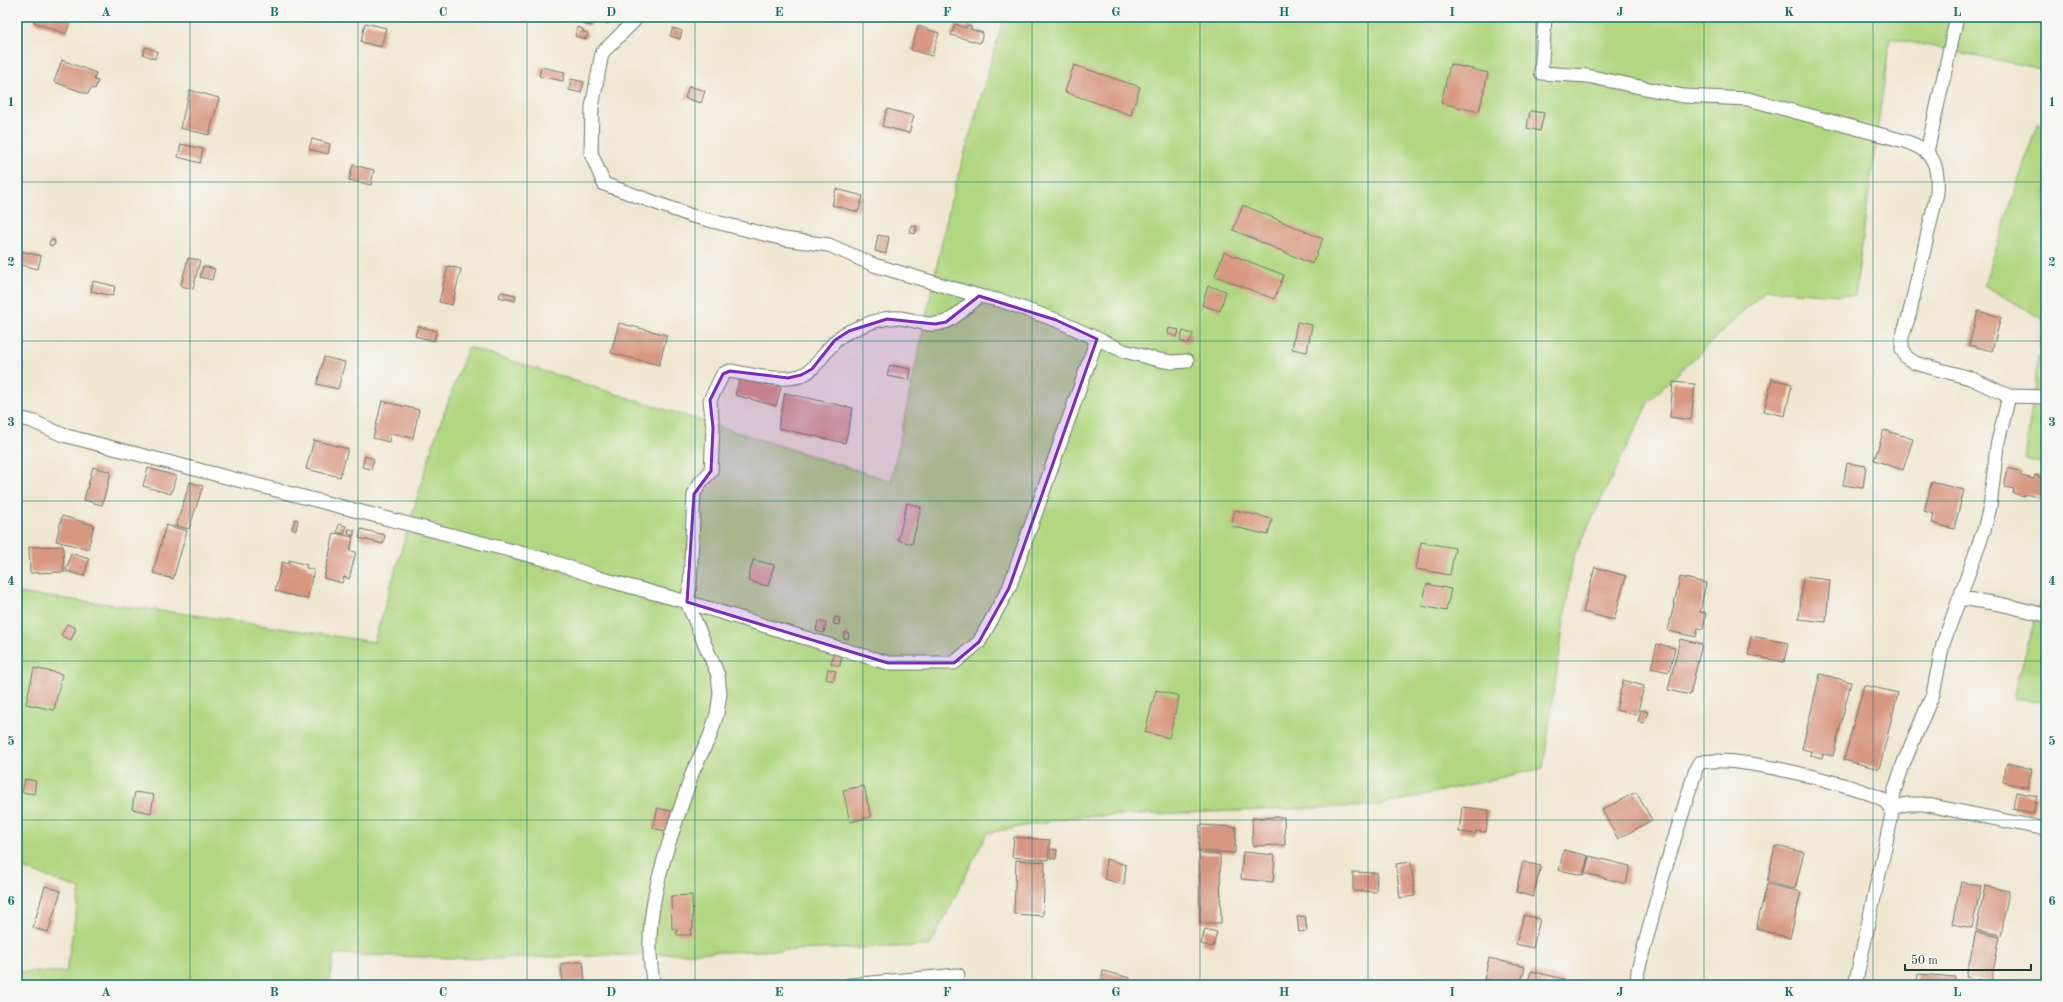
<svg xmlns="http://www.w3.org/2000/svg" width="2063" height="1002" font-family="'Old Standard TT',serif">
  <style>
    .green { fill: #b1d780; stroke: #688a5a }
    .building { fill: #d89780 }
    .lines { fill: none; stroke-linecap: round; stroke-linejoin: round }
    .minor-casing { stroke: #68786b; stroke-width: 15 }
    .minor { stroke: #fff; stroke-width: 13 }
    .marked { fill: #7b2cbf; fill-opacity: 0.2; stroke: #7b2cbf; stroke-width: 3; stroke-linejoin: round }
    .grid { fill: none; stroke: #0f766e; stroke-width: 1; stroke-opacity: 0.55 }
    .neatline { fill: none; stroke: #0f766e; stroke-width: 1.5 }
    .grid-label { font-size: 13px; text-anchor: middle; font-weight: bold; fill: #0f766e }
  </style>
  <rect width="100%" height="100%" fill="#f6f6f2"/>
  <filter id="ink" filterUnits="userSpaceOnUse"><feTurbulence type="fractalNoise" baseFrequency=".025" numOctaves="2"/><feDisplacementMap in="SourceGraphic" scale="8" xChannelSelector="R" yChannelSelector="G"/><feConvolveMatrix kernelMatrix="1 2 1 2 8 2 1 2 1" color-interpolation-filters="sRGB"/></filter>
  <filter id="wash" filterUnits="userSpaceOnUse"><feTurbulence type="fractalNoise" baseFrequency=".012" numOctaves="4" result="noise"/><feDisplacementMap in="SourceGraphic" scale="16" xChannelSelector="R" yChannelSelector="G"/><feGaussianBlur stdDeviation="0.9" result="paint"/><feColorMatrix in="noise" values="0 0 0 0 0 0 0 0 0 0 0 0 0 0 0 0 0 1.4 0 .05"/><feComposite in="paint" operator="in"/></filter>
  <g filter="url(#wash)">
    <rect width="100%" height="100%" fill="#f0e7d1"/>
    <!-- green -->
    <g class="green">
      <polygon points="1004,17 2046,17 2046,70 1890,38 1855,296 1766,290 1649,401 1573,558 1543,768 1375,806 1073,817 987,833 930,946 485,959 334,954 328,985 17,985 17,972 66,972 80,889 17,866 17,593 187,614 374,642 435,438 468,347 891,481 950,204"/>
      <polygon points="2037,124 2046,127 2046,465 2025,459 2043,319 1984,285"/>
      <polygon points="2046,581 2046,702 2013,698"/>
    </g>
    <g id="blocks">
      <!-- building -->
      <g class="building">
        <polygon points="36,17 72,17 66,34 34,22"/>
        <polygon points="583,17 593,17 591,26 582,24"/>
        <polygon points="597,17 609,19 608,24 596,20"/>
        <polygon points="365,23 386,28 381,47 361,42"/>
        <polygon points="955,24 966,28 967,25 971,26 971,29 983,33 980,43 951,35"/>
        <polygon points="918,26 939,33 932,56 911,50"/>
        <polygon points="577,27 583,29 583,32 588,33 586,39 575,36"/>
        <polygon points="673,28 682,31 680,39 670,36"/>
        <polygon points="17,43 21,44 17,54"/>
        <polygon points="146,47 157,51 155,59 143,54"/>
        <polygon points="62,60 96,73 94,80 98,81 95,89 91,88 88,94 54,82"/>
        <polygon points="1450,64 1488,73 1479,112 1441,103"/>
        <polygon points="1074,65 1140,87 1131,115 1065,92"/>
        <polygon points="541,67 565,72 563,81 539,76"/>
        <polygon points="571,79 584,82 581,93 569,90"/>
        <polygon points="689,86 705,91 701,103 685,98"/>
        <polygon points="190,90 219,98 209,135 180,128"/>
        <polygon points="887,109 914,116 909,133 882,126"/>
        <polygon points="1530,111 1544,113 1540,131 1527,128"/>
        <polygon points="312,139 330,144 328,154 309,149"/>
        <polygon points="181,144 203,149 200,163 178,157"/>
        <polygon points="353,165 374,170 371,185 349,180"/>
        <polygon points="836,189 863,196 858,212 832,205"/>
        <polygon points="1243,205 1323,239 1312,264 1233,230"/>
        <polygon points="911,225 917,227 915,234 909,232"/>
        <polygon points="878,235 889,237 886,254 875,251"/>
        <circle cx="52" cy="243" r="3"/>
        <polygon points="17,250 41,256 38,269 17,264"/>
        <polygon points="1224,252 1284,275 1274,299 1215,276"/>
        <polygon points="188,258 200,260 193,289 181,286"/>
        <polygon points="203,266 215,269 212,280 200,277"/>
        <polygon points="448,266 461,269 452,305 439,302"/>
        <polygon points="93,281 115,286 113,296 91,291"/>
        <polygon points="1208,286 1226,291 1220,311 1202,305"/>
        <polygon points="501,292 516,295 515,301 499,297"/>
        <polygon points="1978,311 2001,317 1992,351 1969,345"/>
        <polygon points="1297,322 1312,325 1307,352 1292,349"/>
        <polygon points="619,323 667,335 659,365 611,353"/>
        <polygon points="418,326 437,331 434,341 415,336"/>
        <polygon points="1169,328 1179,330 1177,337 1168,334"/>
        <polygon points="1183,331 1193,334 1189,344 1180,341"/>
        <polygon points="324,357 345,362 338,389 317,384"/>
        <polygon points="17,360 21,361 17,373"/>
        <polygon points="890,365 911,369 909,380 887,376"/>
        <polygon points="740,377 781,387 776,406 735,395"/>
        <polygon points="1772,379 1792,384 1785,416 1764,411"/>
        <polygon points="1673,382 1695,384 1691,420 1670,417"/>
        <polygon points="785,393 853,408 845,443 778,428"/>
        <polygon points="382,401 419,410 413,438 391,433 389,442 373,438"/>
        <polygon points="1884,430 1913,439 1903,470 1874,460"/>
        <polygon points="314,440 348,449 340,477 306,469"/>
        <polygon points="365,456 374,459 371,469 362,467"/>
        <polygon points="1847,463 1866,466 1863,488 1843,485"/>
        <polygon points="93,467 111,472 102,505 84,500"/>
        <polygon points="148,468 176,476 171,494 143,486"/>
        <polygon points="2008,468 2021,472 2021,476 2034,479 2035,475 2046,478 2043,498 2025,494 2024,496 2013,493 2014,489 2004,487"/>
        <polygon points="190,482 203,486 189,529 176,526"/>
        <polygon points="1932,482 1964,490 1954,529 1932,523 1934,514 1924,511"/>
        <polygon points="907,503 921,507 912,544 898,540"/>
        <polygon points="1235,510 1272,519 1268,535 1231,526"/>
        <polygon points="62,516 94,525 88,549 56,541"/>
        <polygon points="295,519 298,520 296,530 292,529"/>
        <polygon points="339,524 346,526 344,534 337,532"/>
        <polygon points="166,525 187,531 173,579 153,573"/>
        <polygon points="349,529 355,530 353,536 348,534"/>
        <polygon points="361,529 385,535 383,544 359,538"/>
        <polygon points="334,533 353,537 350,551 356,552 349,579 344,577 342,583 324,578"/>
        <polygon points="1421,542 1455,548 1450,575 1416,569"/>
        <polygon points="63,546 64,572 30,573 29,547"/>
        <polygon points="71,553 89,559 84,576 66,571"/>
        <polygon points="289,560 307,565 306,568 314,570 307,599 275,591 282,562 289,564"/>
        <polygon points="753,560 774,565 768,586 748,581"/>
        <polygon points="1595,567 1626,576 1614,620 1583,612"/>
        <polygon points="1680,577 1706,583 1700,612 1706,613 1703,629 1698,628 1696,637 1668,631"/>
        <polygon points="1803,577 1830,580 1826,622 1799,619"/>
        <polygon points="1427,584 1451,589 1446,611 1422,606"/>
        <polygon points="835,617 840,618 839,625 833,624"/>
        <polygon points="818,621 826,623 824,633 816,631"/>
        <polygon points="67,624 76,628 71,640 61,636"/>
        <polygon points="845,632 849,634 848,639 843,638"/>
        <polygon points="1751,636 1788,643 1784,662 1748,655"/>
        <polygon points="1680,639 1702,644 1690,695 1668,690"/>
        <polygon points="1657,644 1675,648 1669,672 1651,668"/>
        <polygon points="835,651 842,653 840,666 831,664"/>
        <polygon points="34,668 62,674 54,710 26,704"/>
        <polygon points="828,669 836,671 833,681 826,679"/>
        <polygon points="1820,674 1851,682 1833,756 1823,754 1822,758 1810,755 1811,751 1802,749"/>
        <polygon points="1623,680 1644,686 1637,715 1616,710"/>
        <polygon points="1864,685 1898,693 1879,769 1844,760"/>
        <polygon points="1156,690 1179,696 1169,738 1145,732"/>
        <polygon points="1641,710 1648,712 1644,723 1638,722"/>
        <polygon points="2044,739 2046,740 2046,749 2042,748"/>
        <polygon points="2007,763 2032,769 2028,788 2003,782"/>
        <polygon points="25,779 36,781 34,794 22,792"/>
        <polygon points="864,786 871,817 850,822 843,790"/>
        <polygon points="135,792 154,795 151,813 132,809"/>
        <polygon points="1636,792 1652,820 1618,839 1602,810"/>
        <polygon points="2016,792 2037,796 2033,813 2013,809"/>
        <polygon points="1462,807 1489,810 1486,832 1476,831 1475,834 1459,832"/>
        <polygon points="658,808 678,813 673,833 653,828"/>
        <polygon points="1284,817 1285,845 1253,846 1252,818"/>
        <polygon points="1200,825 1236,827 1235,853 1198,851"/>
        <polygon points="1014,837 1050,840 1048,860 1012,857"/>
        <polygon points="1775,846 1804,852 1795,889 1767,882"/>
        <polygon points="1051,849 1057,850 1056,859 1050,858"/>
        <polygon points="1564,850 1588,856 1583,875 1559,870"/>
        <polygon points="1243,852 1275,855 1273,882 1241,879"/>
        <polygon points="1199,854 1220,854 1221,923 1200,923"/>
        <polygon points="1589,856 1630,866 1626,884 1585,873"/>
        <polygon points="1106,859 1126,865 1124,885 1105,879"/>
        <polygon points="1016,860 1045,862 1043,916 1014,914"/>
        <polygon points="1411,862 1415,896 1400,898 1396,864"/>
        <polygon points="1523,862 1541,866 1533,897 1516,892"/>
        <polygon points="1353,872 1377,873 1376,892 1353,891"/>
        <polygon points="1961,882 1981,886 1972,928 1952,924"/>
        <polygon points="1767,884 1801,892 1790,938 1756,929"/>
        <polygon points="45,886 61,891 48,932 33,928"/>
        <polygon points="1985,886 2009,891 2001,935 1976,930"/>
        <polygon points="692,895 693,928 691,929 691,935 677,935 677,929 672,929 671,896"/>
        <polygon points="1524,915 1540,919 1533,948 1516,944"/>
        <polygon points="1305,916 1307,931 1299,932 1297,917"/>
        <polygon points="1205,929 1217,932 1213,947 1201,944"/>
        <polygon points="1976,932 2000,937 1991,982 1966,977"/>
        <polygon points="1489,958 1525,967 1520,985 1506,985 1484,979"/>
        <polygon points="583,961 585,981 563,983 561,964"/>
        <polygon points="1103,971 1130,978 1129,985 1101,985"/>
        <polygon points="1531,971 1564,979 1562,985 1527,985"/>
        <polygon points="1918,974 1955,977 1954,985 1917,985"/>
      </g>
    </g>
  </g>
  <g filter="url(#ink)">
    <use href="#blocks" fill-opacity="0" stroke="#68786b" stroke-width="1"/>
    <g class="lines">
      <defs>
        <g id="minor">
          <polyline points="636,17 635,20 602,53 592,107 591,153 604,184 692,216 784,239 829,245 874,265 979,296 1002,301 1056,320 1124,351 1159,360 1173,362 1187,361"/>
          <path d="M1545 17 1541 73 1587 76 1683 96 1748 99 1904 141C1933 150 1939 163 1937 193L1909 316 1902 337V349L1906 357 1915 363 1970 378 2009 396 2046 397"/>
          <polyline points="1927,152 1957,17"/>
          <polyline points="17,418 32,421 63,435 548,560 599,578 687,602 888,663 954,663 979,642 1009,588 1097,339"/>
          <polyline points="1960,598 2000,604 2046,615"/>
          <path d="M654 985C638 912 671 839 693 771L710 736 717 714 720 693 718 675 687 602 690 586 694 494 700 483 711 471 713 428 710 400 723 374 730 371C752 375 779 382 800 376 820 369 827 342 848 332 862 325 885 316 900 318 916 320 930 328 945 322 955 319 970 303 979 296"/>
          <polyline points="850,985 958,975"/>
          <path d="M1637 985 1638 970 1663 876 1696 769 1699 763C1730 753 1847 783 1878 797 1883 799 1888 804 1892 808L1907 804H1923L2046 829"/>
          <polyline points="1855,985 1891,819 1894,792 1904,762 1933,694 1943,644 1984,530 1990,507 1997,446 2009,396"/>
        </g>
      </defs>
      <!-- minor casing -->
      <use href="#minor" class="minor-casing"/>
      <!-- minor -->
      <use href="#minor" class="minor"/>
    </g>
  </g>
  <!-- marked area -->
  <path class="marked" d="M979 296 1056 320 1097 339 1009 588 979 642 954 663H888L687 602 694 494 711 471 713 428 710 400 723 374 730 371 788 378 801 375 812 369 835 340 849 331 887 319 935 324 946 322Z"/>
  <!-- grid -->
  <path class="grid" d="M190 17V985M358 17V985M527 17V985M695 17V985M863 17V985M1032 17V985M1200 17V985M1368 17V985M1536 17V985M1704 17V985M1873 17V985M17 182H2046M17 341H2046M17 501H2046M17 661H2046M17 820H2046"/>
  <!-- margin -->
  <rect width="2063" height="1002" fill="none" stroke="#f6f6f2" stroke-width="44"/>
  <!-- scale -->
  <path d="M1905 964v6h126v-6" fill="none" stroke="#1f3d34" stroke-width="2"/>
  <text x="1911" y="964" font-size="12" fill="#1f3d34" stroke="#f6f6f2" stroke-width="3" paint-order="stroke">50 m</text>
  <rect x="22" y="22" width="2019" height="958" class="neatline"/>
  <g class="grid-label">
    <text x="106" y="16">A</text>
    <text x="274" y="16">B</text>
    <text x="443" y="16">C</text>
    <text x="611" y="16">D</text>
    <text x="779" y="16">E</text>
    <text x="947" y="16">F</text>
    <text x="1116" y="16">G</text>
    <text x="1284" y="16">H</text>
    <text x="1452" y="16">I</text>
    <text x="1620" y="16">J</text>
    <text x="1789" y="16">K</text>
    <text x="1957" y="16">L</text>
    <text x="11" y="106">1</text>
    <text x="2052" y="106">1</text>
    <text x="11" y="266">2</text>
    <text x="2052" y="266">2</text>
    <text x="11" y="426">3</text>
    <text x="2052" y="426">3</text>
    <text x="11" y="585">4</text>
    <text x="2052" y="585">4</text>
    <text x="11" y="745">5</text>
    <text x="2052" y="745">5</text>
    <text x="11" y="905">6</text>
    <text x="2052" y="905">6</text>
    <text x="106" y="996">A</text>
    <text x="274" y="996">B</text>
    <text x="443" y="996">C</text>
    <text x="611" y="996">D</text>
    <text x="779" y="996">E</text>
    <text x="947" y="996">F</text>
    <text x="1116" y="996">G</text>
    <text x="1284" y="996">H</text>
    <text x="1452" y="996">I</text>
    <text x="1620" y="996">J</text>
    <text x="1789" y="996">K</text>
    <text x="1957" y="996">L</text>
  </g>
</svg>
